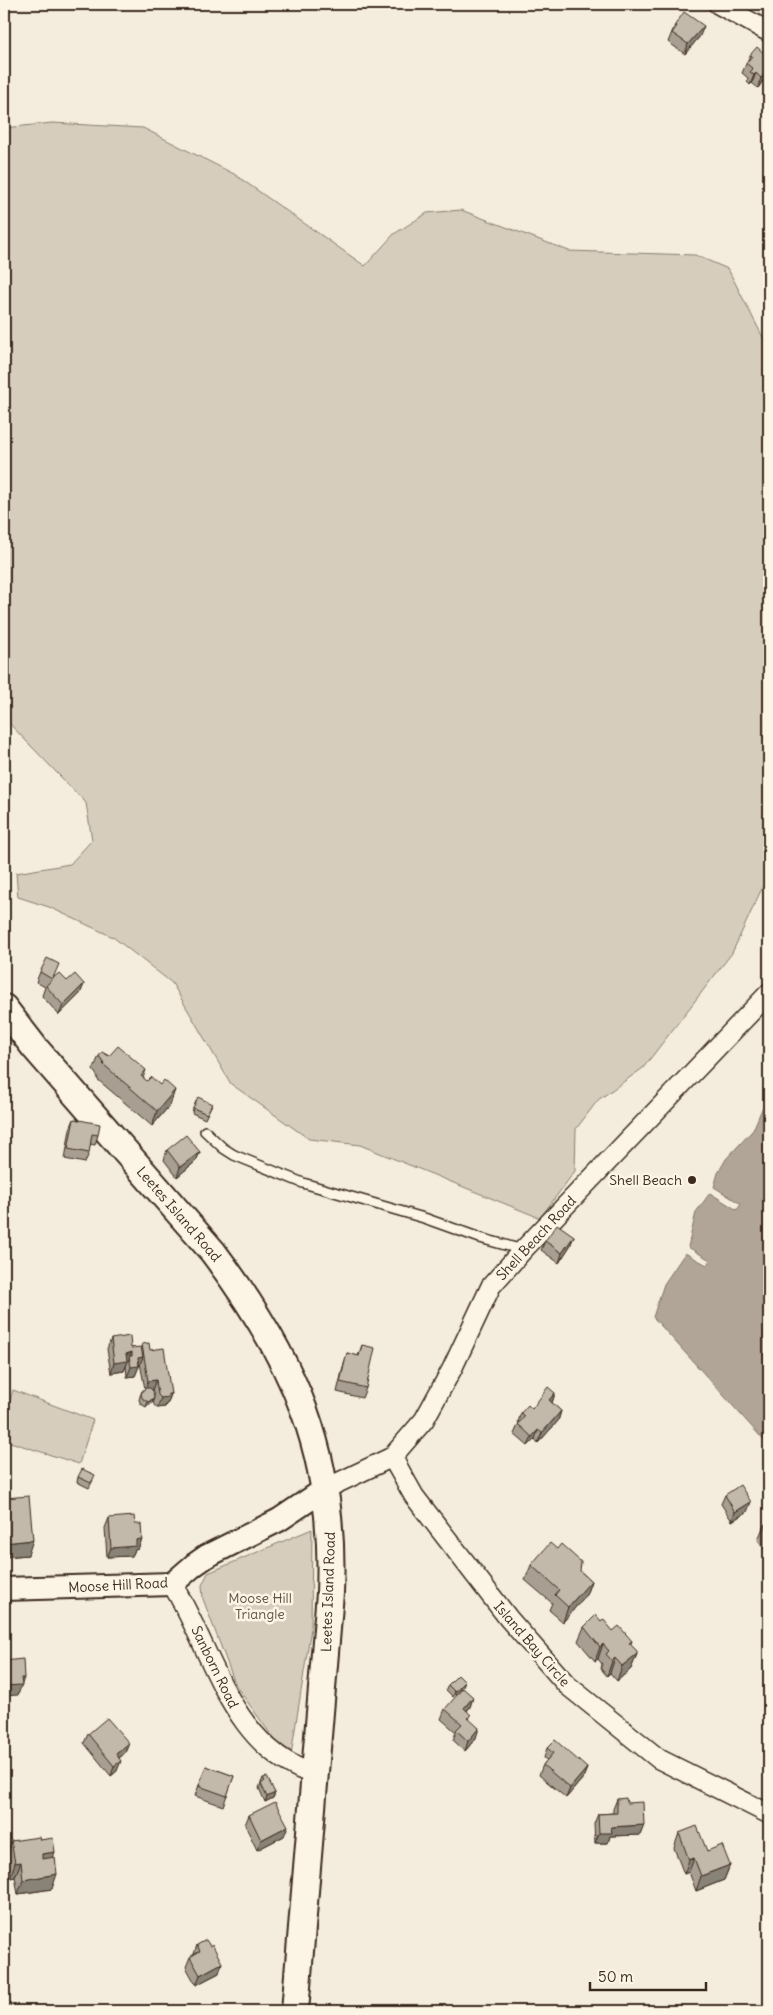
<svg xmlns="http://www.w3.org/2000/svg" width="773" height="2015" font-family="Delius,sans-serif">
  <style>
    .green { fill: #d6cdbd; stroke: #887c6e }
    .water { fill: #b0a596; stroke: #817466 }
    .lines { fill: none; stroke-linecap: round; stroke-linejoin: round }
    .service-casing { stroke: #3b2a1e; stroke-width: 12 }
    .minor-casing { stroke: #3b2a1e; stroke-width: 22 }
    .tertiary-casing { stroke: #3b2a1e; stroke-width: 26 }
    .secondary-casing { stroke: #3b2a1e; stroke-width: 30 }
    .service { stroke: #fcf5e5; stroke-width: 9 }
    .minor { stroke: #fcf5e5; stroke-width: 19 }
    .tertiary { stroke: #fcf5e5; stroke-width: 22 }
    .secondary { stroke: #fcf5e5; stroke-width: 26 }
    .wall { fill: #a89f92; stroke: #3b2a1e }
    .shaded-wall { fill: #888277; stroke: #3b2a1e }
    .building { fill: #c3b9aa; stroke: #3b2a1e }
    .poi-dot { fill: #3b2a1e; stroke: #fcf5e5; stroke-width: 2 }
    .labels { text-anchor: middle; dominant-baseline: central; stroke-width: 5; stroke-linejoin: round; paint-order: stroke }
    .poi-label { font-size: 14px; fill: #3b2a1e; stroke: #fcf5e5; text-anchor: end }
    .street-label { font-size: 14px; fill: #3b2a1e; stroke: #fcf5e5 }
    .park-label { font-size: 14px; fill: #625346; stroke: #fcf5e5 }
  </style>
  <rect width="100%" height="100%" fill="#f4eddd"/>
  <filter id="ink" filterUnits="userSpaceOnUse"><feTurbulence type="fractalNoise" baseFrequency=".02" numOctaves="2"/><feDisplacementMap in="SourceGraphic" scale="10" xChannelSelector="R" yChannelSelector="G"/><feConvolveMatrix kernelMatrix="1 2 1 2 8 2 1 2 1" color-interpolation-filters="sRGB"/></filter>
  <g filter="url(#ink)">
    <!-- green -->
    <g class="green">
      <polygon points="52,123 143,128 234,174 365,266 394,234 427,213 461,210 569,251 695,255 728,269 769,349 769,873 732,953 643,1068 598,1100 576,1129 575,1171 540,1218 360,1145 309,1139 231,1084 172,983 113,937 49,907 18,897 16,873 70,864 92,840 86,803 4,718 4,128"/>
      <polygon points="13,1390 93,1420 79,1464 4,1440 4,1420"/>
      <polygon points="312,1529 311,1628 290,1761 236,1686 203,1599 202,1585 208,1573"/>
    </g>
    <!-- water -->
    <polygon class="water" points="769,1100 769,1446 653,1317 664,1284 685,1253 707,1265 710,1260 688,1247 696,1212 710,1193 737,1210 741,1204 714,1187 718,1173 726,1159 753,1130 764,1104"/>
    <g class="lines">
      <defs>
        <polyline id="service" points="205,1131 223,1148 234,1155 303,1183 424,1218 480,1238 523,1250"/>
        <g id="minor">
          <polyline points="718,4 769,32"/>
          <polyline points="392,1457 414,1496 509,1619 567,1685 659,1759 769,1814"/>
          <polyline points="325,1489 392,1457 424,1420 452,1369 491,1286 523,1250 769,993"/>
          <path d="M172 1584C214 1652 230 1748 316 1775"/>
        </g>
        <polyline id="tertiary" points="4,1589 172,1584 194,1565 207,1556 279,1520 325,1489"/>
        <path id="secondary" d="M4 1008 35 1048 213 1252C295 1361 336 1455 330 1593L295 2011"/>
      </defs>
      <!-- service casing -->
      <use href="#service" class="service-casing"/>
      <!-- minor casing -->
      <use href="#minor" class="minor-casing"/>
      <!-- tertiary casing -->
      <use href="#tertiary" class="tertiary-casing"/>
      <!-- secondary casing -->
      <use href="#secondary" class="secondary-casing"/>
      <!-- service -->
      <use href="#service" class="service"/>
      <!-- minor -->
      <use href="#minor" class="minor"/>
      <!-- tertiary -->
      <use href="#tertiary" class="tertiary"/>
      <!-- secondary -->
      <use href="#secondary" class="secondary"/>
    </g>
    <!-- wall -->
    <g class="wall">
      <polygon points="675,25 700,36 685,54 668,42"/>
      <polygon points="750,55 769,58 769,86 763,81 758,88 752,83 750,85 747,82 748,78 742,73"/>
      <polygon points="40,972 67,981 84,984 80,994 59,1015 42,996 45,987 36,982"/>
      <polygon points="99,1056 109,1056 146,1070 143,1078 170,1105 152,1126 97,1079 98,1077 93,1070"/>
      <polygon points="212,1104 205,1119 192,1113 193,1108"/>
      <polygon points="74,1119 98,1135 95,1145 90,1144 89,1153 85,1163 65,1159 70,1129"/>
      <polygon points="167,1150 200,1152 196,1161 177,1177 164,1160"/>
      <polygon points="574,1236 570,1246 559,1263 541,1250 545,1241"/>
      <polygon points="111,1339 131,1348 141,1348 142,1344 150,1350 171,1394 168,1403 166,1404 165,1407 157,1408 154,1405 153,1399 152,1403 146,1407 141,1404 139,1400 140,1396 142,1391 145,1389 140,1363 135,1376 127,1377 126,1366 127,1362 124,1371 111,1373 107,1349"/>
      <polygon points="362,1345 366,1388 362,1398 337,1392 344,1363 347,1353 358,1356"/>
      <polygon points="555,1393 552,1403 561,1411 558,1421 538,1443 535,1439 528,1446 514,1434 519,1423 518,1422 521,1413 532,1409"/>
      <polygon points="78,1477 93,1480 89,1488 77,1482"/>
      <polygon points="725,1495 747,1512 732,1521 721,1504"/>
      <polygon points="5,1498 28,1555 4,1557 4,1502"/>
      <polygon points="109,1518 135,1524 142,1539 138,1549 135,1550 132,1556 107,1557 105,1528"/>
      <polygon points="769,1521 769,1556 758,1540 764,1525"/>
      <polygon points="531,1565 580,1571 591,1581 586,1595 563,1622 549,1610 552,1603 525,1580"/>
      <polygon points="601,1621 613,1631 632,1641 631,1644 637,1654 631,1669 617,1681 610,1673 607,1676 601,1669 602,1664 598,1659 595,1661 578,1641 584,1627"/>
      <polygon points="448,1685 463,1687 453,1697 446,1690"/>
      <polygon points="473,1697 470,1707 467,1711 471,1715 469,1719 476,1738 465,1751 453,1740 456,1732 441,1719 445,1709"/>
      <polygon points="88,1734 129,1743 125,1753 119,1758 117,1771 111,1776 84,1743"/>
      <polygon points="547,1748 587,1768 583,1778 566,1798 539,1775 543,1765 547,1760 544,1758"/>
      <polygon points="206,1766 234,1776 223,1806 195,1796"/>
      <polygon points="263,1778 275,1793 273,1798 265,1802 259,1788"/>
      <polygon points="617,1799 627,1803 644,1825 640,1835 610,1836 608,1843 595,1843 594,1824 598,1814 613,1813 613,1809"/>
      <polygon points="249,1815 284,1836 257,1850 245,1825"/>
      <polygon points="679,1833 730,1865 724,1880 696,1891 689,1872 684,1874 674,1848"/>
      <polygon points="40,1840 52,1889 18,1894 15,1877 10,1878 6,1856 11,1841"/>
      <polygon points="197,1945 219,1973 196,1985 186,1967 190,1957 194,1954"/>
    </g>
    <!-- shaded-wall -->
    <g class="shaded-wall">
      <polygon points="704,26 700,36 685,54 688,44"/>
      <polygon points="767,71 763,81 758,88 761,78"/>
      <polygon points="756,73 752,83 750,85 754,75"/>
      <polygon points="84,984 80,994 59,1015 63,1005"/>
      <polygon points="175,1090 170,1105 152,1126 157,1111"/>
      <polygon points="200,1152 196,1161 177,1177 180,1167"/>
      <polygon points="574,1236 570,1246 559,1263 562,1253"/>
      <polygon points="132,1352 124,1371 111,1373 114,1363"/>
      <polygon points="143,1357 135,1376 127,1377 131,1367 138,1358"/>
      <polygon points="156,1380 152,1390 145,1391 148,1381"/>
      <polygon points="555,1393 552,1403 549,1400"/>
      <polygon points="168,1394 171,1394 168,1403 166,1404 165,1407 157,1408 161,1398"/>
      <polygon points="154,1398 152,1403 146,1407 148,1402"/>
      <polygon points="561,1411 558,1421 538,1443 542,1433"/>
      <polygon points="538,1430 535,1439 528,1446 532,1437"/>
      <polygon points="751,1502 747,1512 732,1521 735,1512"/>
      <polygon points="142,1539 138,1549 135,1550 132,1556 107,1557 111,1548 136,1540"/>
      <polygon points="33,1540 28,1555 4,1557 4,1543"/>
      <polygon points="591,1581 586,1595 563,1622 568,1607"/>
      <polygon points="603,1644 598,1659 595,1661 600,1647"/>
      <polygon points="637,1654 631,1669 617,1681 622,1666"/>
      <polygon points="615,1658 610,1673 607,1676 612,1661"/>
      <polygon points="21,1678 24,1678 18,1695 4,1696 4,1686"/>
      <polygon points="465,1682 463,1687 453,1697 455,1692"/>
      <polygon points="473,1697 470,1707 460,1718 464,1708"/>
      <polygon points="479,1728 476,1738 465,1751 468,1741"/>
      <polygon points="129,1743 125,1753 112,1764 116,1754"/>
      <polygon points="121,1761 117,1771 111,1776 114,1766"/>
      <polygon points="587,1768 583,1778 566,1798 570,1788"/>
      <polygon points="275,1793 273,1798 265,1802 267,1797"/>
      <polygon points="644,1825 640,1835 610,1836 608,1843 595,1843 599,1833 611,1827"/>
      <polygon points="288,1826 284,1836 257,1850 261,1840"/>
      <polygon points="55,1852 50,1867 37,1869 42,1854"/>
      <polygon points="694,1858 689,1872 684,1874 689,1860"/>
      <polygon points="21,1862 15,1877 10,1878 15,1863"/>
      <polygon points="730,1865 724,1880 696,1891 701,1876"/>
      <polygon points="57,1874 52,1889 18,1894 23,1880"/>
      <polygon points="222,1963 219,1973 196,1985 200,1975"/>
    </g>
    <!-- building -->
    <g class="building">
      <polygon points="684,12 704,26 688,44 672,33 677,26 675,25"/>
      <polygon points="757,47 769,58 769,73 767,71 761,78 756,73 754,75 750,72 753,69 746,63 752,56 750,55"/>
      <polygon points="47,958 59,964 53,978 59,973 67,981 75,974 84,984 63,1005 46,986 52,979 40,972"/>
      <polygon points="118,1046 146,1070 141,1076 147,1081 151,1077 160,1085 164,1080 175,1090 157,1111 103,1064 104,1063 99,1056 102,1052 109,1056"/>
      <polygon points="198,1097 212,1104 207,1114 193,1108"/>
      <polygon points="74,1119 100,1124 98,1135 92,1134 89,1153 68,1149"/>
      <polygon points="186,1135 200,1152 180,1167 167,1150"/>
      <polygon points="557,1224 574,1236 562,1253 545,1241"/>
      <polygon points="130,1336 131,1348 141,1347 143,1357 138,1358 139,1366 131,1367 129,1356 132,1356 132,1352 126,1354 127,1361 114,1363 111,1339"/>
      <polygon points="149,1343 150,1350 164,1348 171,1394 168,1394 168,1397 161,1398 158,1395 156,1380 148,1381 142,1344"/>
      <polygon points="362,1345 375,1348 366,1388 340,1382 347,1353 359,1356"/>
      <polygon points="548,1387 555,1393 549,1400 561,1411 542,1433 538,1430 532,1437 518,1424 525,1416 521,1413 528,1405 532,1409"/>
      <polygon points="146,1388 150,1388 153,1391 154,1398 148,1402 143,1399 141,1395 142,1391"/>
      <polygon points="82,1469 95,1475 91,1483 78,1477"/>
      <polygon points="740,1485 751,1502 735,1512 725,1495"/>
      <polygon points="29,1496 33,1540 4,1543 4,1522 7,1521 5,1498"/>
      <polygon points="134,1516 135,1524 141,1524 142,1539 136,1540 136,1546 111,1548 109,1518"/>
      <polygon points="769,1521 769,1534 764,1525"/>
      <polygon points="550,1543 557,1549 561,1544 581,1562 580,1571 591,1581 568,1607 555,1595 559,1590 531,1565"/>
      <polygon points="596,1615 601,1621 603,1619 613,1631 619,1626 632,1641 629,1643 637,1651 637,1654 622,1666 615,1658 612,1661 606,1654 609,1651 603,1644 600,1647 584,1627"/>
      <polygon points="23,1659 24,1678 21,1678 22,1685 4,1686 4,1661"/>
      <polygon points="458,1675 465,1682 455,1692 448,1685"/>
      <polygon points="463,1688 473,1697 464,1708 471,1715 468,1718 479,1728 468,1741 456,1730 462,1724 445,1709"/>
      <polygon points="107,1718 129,1743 116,1754 121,1761 114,1766 88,1734"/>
      <polygon points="555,1740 587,1768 570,1788 543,1765 553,1753 547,1748"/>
      <polygon points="206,1766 234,1776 227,1796 199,1786"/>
      <polygon points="267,1777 275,1793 267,1797 261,1784 265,1781 263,1778"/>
      <polygon points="626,1798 627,1803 643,1802 644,1825 611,1827 612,1833 599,1833 598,1814 617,1813 617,1799"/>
      <polygon points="275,1802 288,1826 261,1840 249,1815"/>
      <polygon points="697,1826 707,1851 722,1845 730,1865 701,1876 694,1858 689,1860 679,1833"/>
      <polygon points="39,1837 40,1840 53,1838 55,1852 42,1854 42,1859 55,1857 57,1874 23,1880 21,1862 15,1863 11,1841"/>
      <polygon points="206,1940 210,1946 212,1944 222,1963 200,1975 190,1957 200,1951 197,1945"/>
      <polygon points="105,2007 112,2011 102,2011"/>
    </g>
  </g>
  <!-- markers -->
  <circle class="poi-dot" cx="692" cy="1180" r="5"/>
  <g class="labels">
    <!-- poi labels -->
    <g class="poi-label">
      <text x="682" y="1180">Shell Beach</text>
    </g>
    <!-- street labels -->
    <g class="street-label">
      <text transform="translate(179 1214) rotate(49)">Leetes Island Road</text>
      <text transform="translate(536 1238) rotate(-47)">Shell Beach Road</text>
      <text transform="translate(118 1585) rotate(-3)">Moose Hill Road</text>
      <text transform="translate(328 1592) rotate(-88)">Leetes Island Road</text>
      <text transform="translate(532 1644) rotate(49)">Island Bay Circle</text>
      <text transform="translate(215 1667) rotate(64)">Sanborn Road</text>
    </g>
    <!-- park labels -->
    <g class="park-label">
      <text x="260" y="1598">Moose Hill<tspan x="260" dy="16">Triangle</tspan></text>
    </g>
  </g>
  <!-- margin -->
  <rect width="773" height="2015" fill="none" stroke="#fcf5e5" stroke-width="20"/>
  <rect x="10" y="10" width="753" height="1995" fill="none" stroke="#3b2a1e" stroke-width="2" filter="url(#ink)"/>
  <!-- scale -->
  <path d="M590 1982v8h116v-8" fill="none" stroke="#3b2a1e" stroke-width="2.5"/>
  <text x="598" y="1982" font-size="15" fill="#3b2a1e" stroke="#fcf5e5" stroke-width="4" paint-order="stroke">50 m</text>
</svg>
